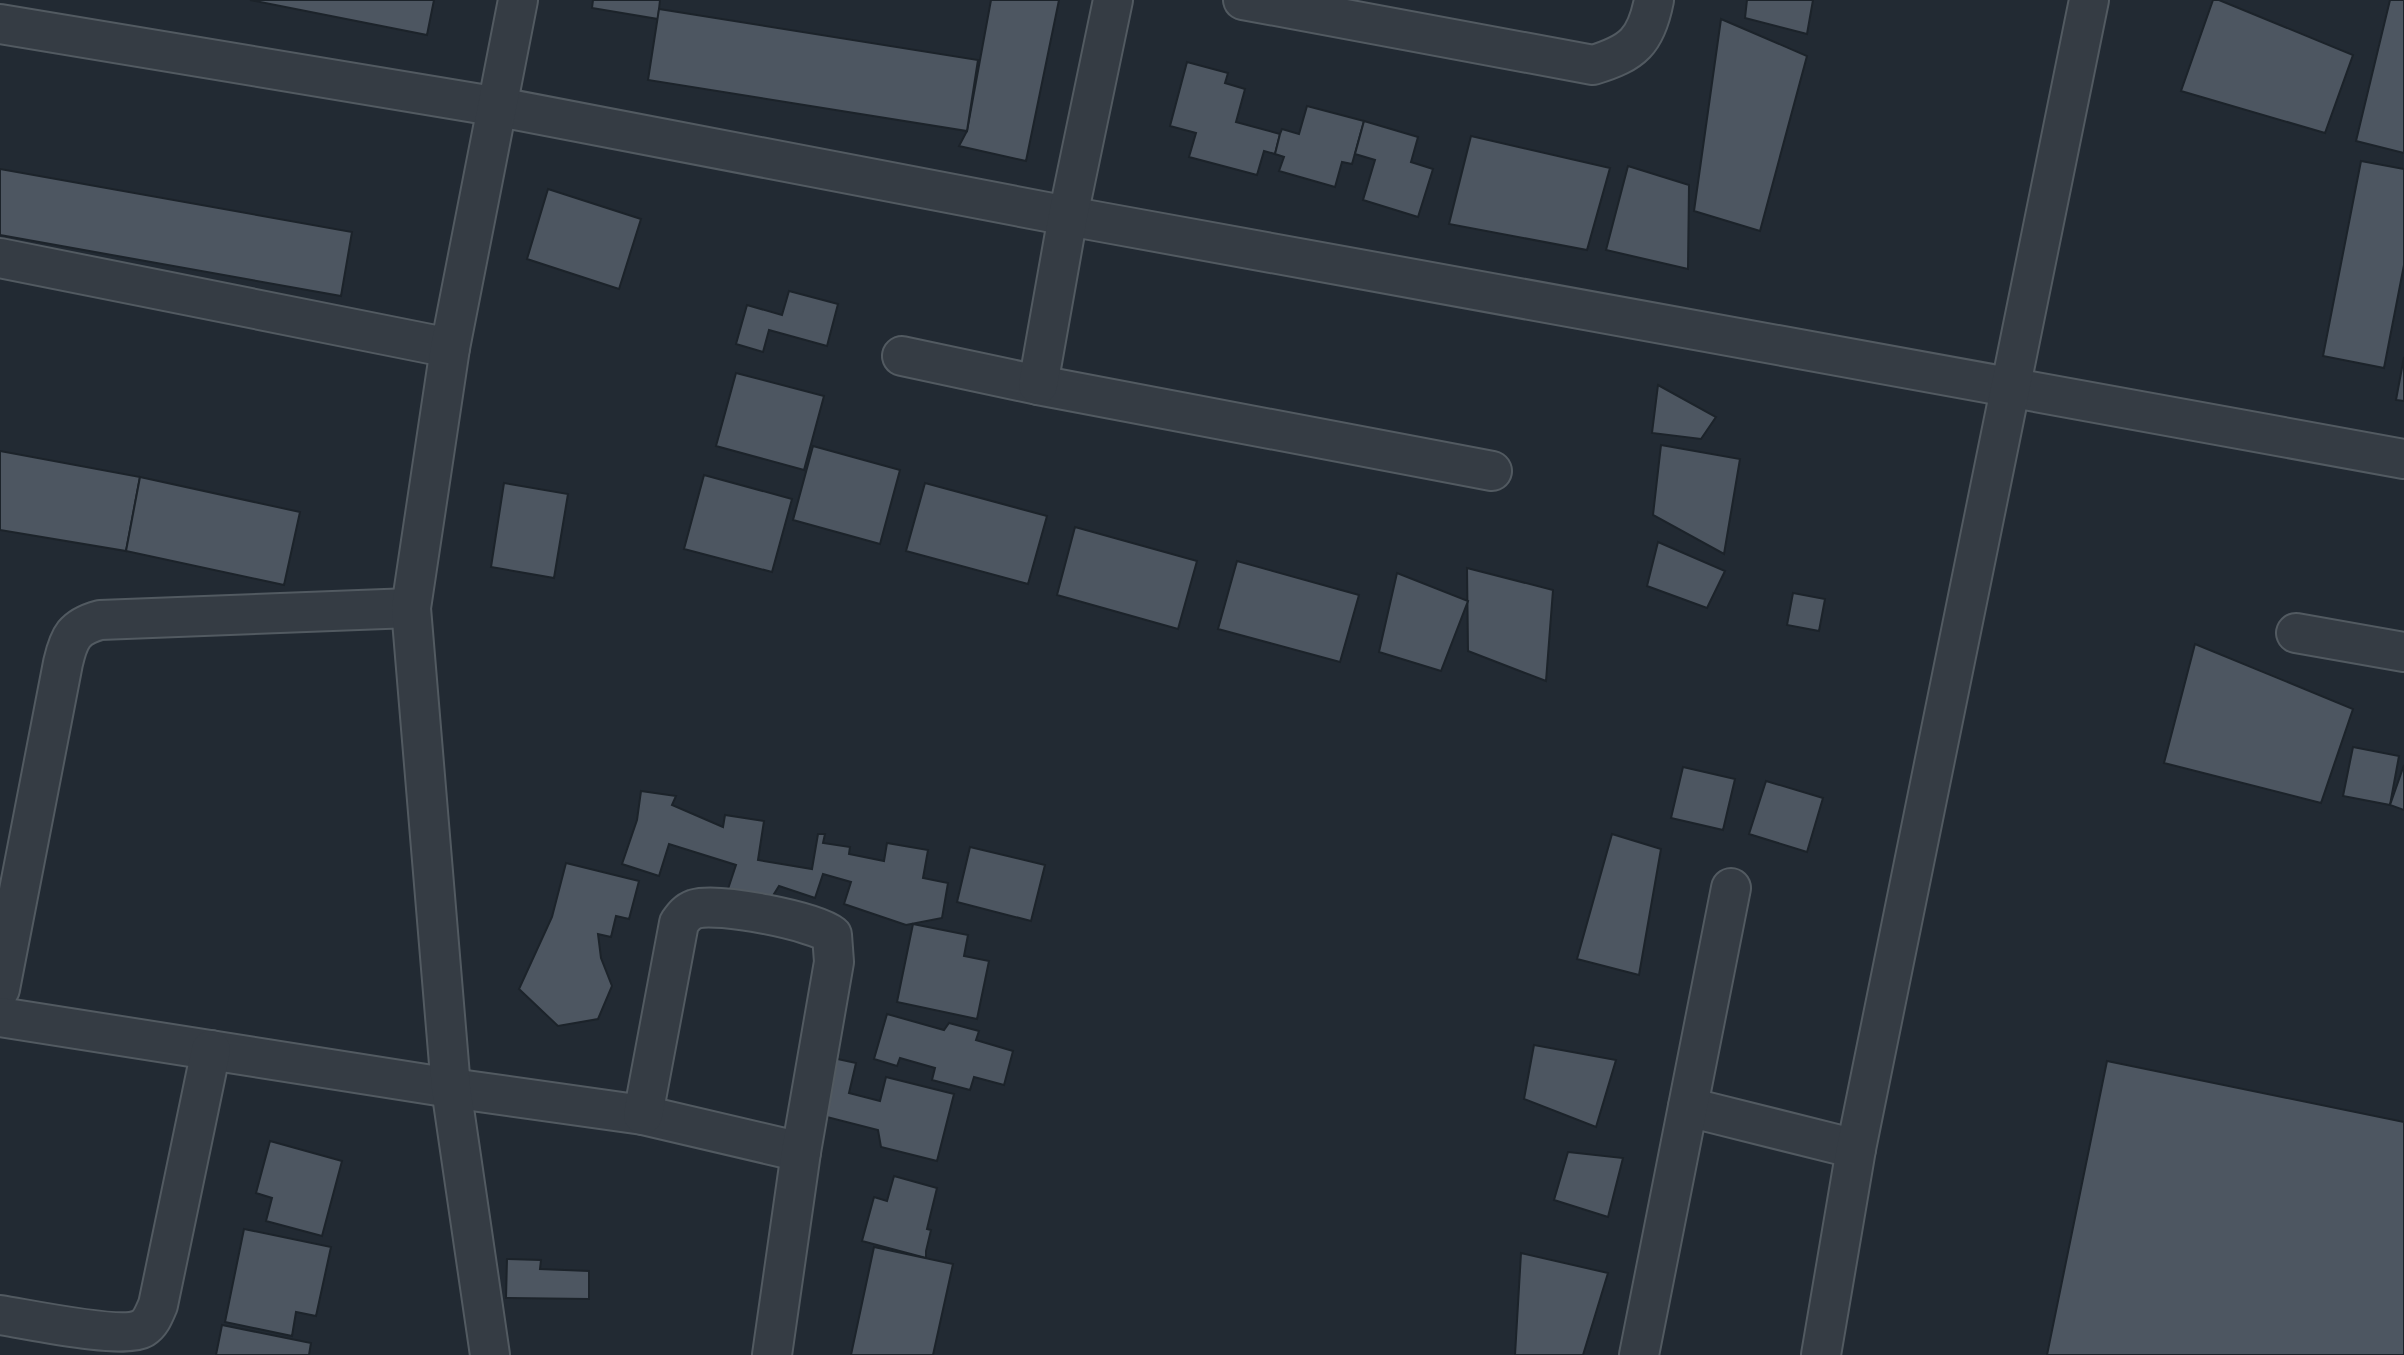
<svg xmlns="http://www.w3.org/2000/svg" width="2404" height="1355" font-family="Raleway,sans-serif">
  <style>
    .building { fill: #4d5661; stroke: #1c232a; stroke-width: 2 }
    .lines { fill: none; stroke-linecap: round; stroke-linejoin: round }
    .minor-casing { stroke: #525a61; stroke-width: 42 }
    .minor { stroke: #353c44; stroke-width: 38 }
  </style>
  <rect width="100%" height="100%" fill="#222a33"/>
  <!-- building -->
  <g class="building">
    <polygon points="250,0 434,0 427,35"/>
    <polygon points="593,0 660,0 658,19 592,8"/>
    <polygon points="991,0 1059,0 1026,161 959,146 967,131"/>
    <polygon points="1747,0 1813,0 1807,34 1745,18"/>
    <polygon points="2213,0 2219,0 2353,55 2325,133 2181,91"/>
    <polygon points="2390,0 2404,0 2404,153 2356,141"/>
    <polygon points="659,9 978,60 967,131 648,80"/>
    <polygon points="1721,19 1807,56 1760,231 1694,211"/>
    <polygon points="1187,62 1228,73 1225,83 1245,89 1236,122 1280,134 1275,154 1264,151 1257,175 1189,157 1196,133 1170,126"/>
    <polygon points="1307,106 1364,121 1352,164 1342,162 1335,187 1279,171 1284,157 1275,154 1280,134 1282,129 1299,134"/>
    <polygon points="1364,121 1418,137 1411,162 1433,169 1418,217 1363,200 1375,160 1355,154"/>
    <polygon points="1471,136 1610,168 1587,250 1449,224"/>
    <polygon points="2361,161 2404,169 2404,265 2384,368 2323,356"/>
    <polygon points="1628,166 1689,185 1688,269 1606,250"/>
    <polygon points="0,169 352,232 341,296 0,235"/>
    <polygon points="548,189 641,219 619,289 527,259"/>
    <polygon points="789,291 838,304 827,346 769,330 763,352 736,344 747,305 782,315"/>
    <polygon points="2404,357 2404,401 2396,400"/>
    <polygon points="736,373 824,396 804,470 716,446"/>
    <polygon points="1658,385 1716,417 1701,439 1652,433"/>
    <polygon points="1661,445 1740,459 1724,554 1653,515"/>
    <polygon points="813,446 900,470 880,544 793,520"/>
    <polygon points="0,451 140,477 126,551 0,530"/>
    <polygon points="704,475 792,499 772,572 684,549"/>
    <polygon points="140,477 300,512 284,585 126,551"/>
    <polygon points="504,483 568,494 554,578 491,567"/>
    <polygon points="925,483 1047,516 1028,584 906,551"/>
    <polygon points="1075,527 1197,561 1178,629 1057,595"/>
    <polygon points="1658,542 1725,571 1707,608 1647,586"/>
    <polygon points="1237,561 1359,595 1340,662 1218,629"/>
    <polygon points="1467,568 1553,590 1546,681 1468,651"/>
    <polygon points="1397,573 1468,601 1441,671 1379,652"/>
    <polygon points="1793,593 1825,599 1819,631 1787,625"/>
    <polygon points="2195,644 2353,709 2321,803 2164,763"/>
    <polygon points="2353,747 2399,756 2390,805 2343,796"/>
    <polygon points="2404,765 2404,810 2390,805"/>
    <polygon points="1683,767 1735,779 1723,830 1671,818"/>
    <polygon points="1766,781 1823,798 1807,852 1749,834"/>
    <polygon points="641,791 676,796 672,805 723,827 725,815 764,821 758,860 812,869 818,834 825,834 823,843 850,847 849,854 884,861 887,843 928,850 923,878 948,883 942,918 906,925 844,904 851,882 823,874 815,898 779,886 769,902 728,889 736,865 669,844 659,876 622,864 637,820"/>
    <polygon points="1612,834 1661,849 1639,975 1577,959"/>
    <polygon points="970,847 1045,865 1031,921 957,902"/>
    <polygon points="566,863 639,881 629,919 616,916 611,937 598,934 601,958 612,986 598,1019 558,1026 519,989 552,917"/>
    <polygon points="913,924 968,935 964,956 989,961 977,1019 897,1002"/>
    <polygon points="887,1014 944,1030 949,1023 979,1031 976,1040 1013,1051 1004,1085 974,1077 970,1090 932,1080 935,1068 900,1058 897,1066 874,1059"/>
    <polygon points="1534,1045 1616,1060 1596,1127 1524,1099"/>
    <polygon points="833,1058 856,1063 849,1093 880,1101 886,1077 954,1094 937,1161 881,1147 878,1130 819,1115"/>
    <polygon points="2107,1061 2404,1122 2404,1355 2047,1355"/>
    <polygon points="270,1141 342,1161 322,1236 266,1221 272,1198 256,1193"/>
    <polygon points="1568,1152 1623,1158 1608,1217 1554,1200"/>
    <polygon points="894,1176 937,1188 927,1229 931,1230 926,1251 926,1258 862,1241 874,1197 887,1201"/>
    <polygon points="244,1229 331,1247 316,1316 296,1312 292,1336 225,1322"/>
    <polygon points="874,1247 953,1264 933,1355 851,1355"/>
    <polygon points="1521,1253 1608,1273 1583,1355 1515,1355"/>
    <polygon points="507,1259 541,1260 540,1269 589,1271 589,1299 506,1298"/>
    <polygon points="222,1325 311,1343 309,1355 216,1355"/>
  </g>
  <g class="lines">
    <defs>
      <g id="minor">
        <path d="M1243 0 1593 65C1633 53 1646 41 1654 0"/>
        <polyline points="0,24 499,107 1068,216 2404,459"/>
        <polyline points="0,258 450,348"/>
        <polyline points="902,356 1038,385 1492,471"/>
        <polyline points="1038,385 1068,216 1113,0"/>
        <polyline points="2296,633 2404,652"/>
        <path d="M0 989 63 663C69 637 74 627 100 620L411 608"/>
        <polyline points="0,1017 451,1088 643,1115 801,1152"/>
        <polyline points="1688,1107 1856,1149"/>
        <path d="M643 1115 679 923C684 916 687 912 695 909 718 902 814 921 832 935L834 962 801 1152 772 1355"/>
        <path d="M0 1315C27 1319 123 1340 143 1328 151 1323 154 1314 158 1305L211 1050"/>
        <polyline points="490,1355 451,1088 411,608 450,348 518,0"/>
        <polyline points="1639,1355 1731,888"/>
        <polyline points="1821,1355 1856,1149 2089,0"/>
      </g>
    </defs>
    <!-- minor casing -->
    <use href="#minor" class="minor-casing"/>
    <!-- minor -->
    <use href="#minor" class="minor"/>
  </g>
</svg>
